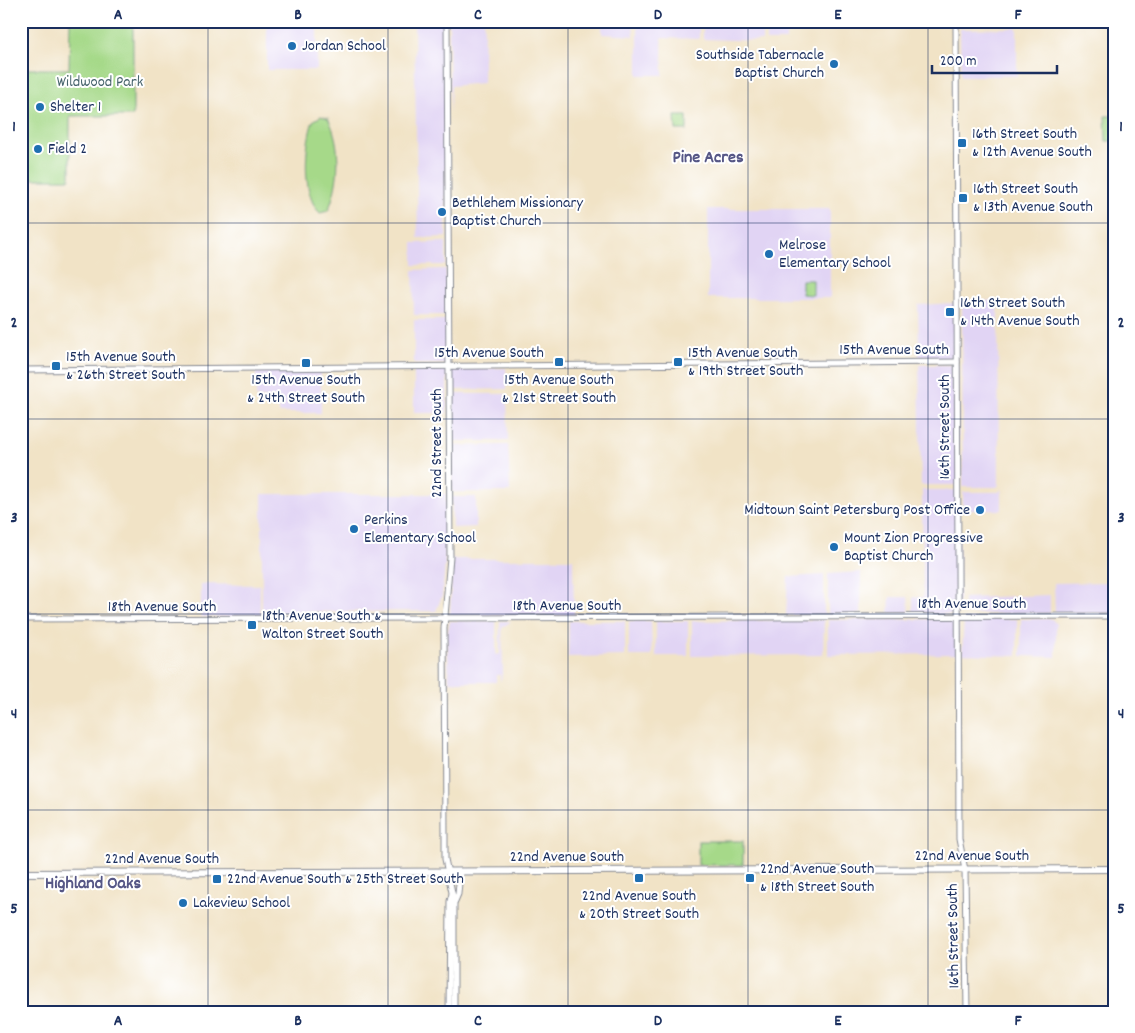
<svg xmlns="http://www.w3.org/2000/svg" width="1135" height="1033" font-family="Dekko,sans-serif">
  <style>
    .built { fill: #e1d4f4 }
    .green { fill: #a6d989; stroke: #608474 }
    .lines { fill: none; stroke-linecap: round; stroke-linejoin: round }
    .tertiary-casing { stroke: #868992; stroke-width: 7 }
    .secondary-casing { stroke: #868992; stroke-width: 8 }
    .tertiary { stroke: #fff; stroke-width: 5 }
    .secondary { stroke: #fff; stroke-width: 6 }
    .grid { fill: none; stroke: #1b2f5e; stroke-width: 1; stroke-opacity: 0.55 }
    .poi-dot { fill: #1f6fb2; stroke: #fff; stroke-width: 2 }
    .labels { text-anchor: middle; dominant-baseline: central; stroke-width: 4; stroke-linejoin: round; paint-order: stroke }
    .poi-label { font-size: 16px; fill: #1b2f5e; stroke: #fff; text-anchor: start }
    .park-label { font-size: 16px; fill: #45626b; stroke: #fff }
    .street-label { font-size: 16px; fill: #1b2f5e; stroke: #fff }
    .neighbourhood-label { font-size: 18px; font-weight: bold; fill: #565786; stroke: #fff }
    .neatline { fill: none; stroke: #1b2f5e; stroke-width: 2 }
    .grid-label { font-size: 16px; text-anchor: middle; font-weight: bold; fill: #1b2f5e }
  </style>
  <rect width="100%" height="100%" fill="#fff"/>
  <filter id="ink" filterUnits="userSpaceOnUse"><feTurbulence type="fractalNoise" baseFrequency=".02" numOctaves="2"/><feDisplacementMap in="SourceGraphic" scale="10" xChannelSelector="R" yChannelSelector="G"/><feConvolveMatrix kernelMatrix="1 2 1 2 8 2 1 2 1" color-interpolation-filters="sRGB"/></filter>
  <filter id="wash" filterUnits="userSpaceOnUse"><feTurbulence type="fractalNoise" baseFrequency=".0096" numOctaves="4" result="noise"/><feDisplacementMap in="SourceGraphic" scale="20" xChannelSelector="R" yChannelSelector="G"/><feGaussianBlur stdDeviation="1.12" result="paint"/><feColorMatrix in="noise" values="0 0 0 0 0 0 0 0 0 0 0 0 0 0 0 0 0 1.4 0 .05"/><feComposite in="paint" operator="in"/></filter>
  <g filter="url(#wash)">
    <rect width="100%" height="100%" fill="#f1e3c6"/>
    <!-- built -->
    <g class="built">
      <rect x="267" y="21" width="50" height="49"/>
      <polygon points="414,21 445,21 446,237 418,238"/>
      <polygon points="449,21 484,21 483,83 451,86 450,113"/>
      <polygon points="602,21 633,21 634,36 602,34"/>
      <polygon points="638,21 699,21 699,39 662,38 663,75 638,75"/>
      <polygon points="703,21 762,21 762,41 703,39"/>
      <polygon points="766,21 804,21 804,25 786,25 786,41 766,41"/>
      <polygon points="1017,28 1017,76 961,76 960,29"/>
      <rect x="708" y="209" width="122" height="89"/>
      <polygon points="446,242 446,265 413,265 413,243"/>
      <polygon points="446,269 447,315 414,315 413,270"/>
      <polygon points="998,300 999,485 997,487 963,487 962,302"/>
      <polygon points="958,303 958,360 919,360 918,305"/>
      <rect x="414" y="320" width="33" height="44"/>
      <polygon points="919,365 958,365 959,485 921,485"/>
      <polygon points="506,368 507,389 451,390 451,369"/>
      <rect x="414" y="369" width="33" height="44"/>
      <polygon points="256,370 321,370 321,413 279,413 279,401 256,397"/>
      <polygon points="451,394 507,394 508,441 452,441"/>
      <polygon points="508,445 510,492 452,492 452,446"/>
      <polygon points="1002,488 1002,510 963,510 963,492 999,492"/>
      <polygon points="922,490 959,490 959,614 913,614 913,597 923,597"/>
      <polygon points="262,494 446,494 445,565 442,596 436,611 262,612"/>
      <polygon points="452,497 476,497 476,527 452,528"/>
      <polygon points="452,559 573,559 574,616 450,616"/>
      <polygon points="861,572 861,614 828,615 828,574"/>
      <polygon points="824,575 824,615 786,615 788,577"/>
      <polygon points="1113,582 1113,614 1055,614 1054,583"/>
      <polygon points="201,584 260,585 260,612 262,615 267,614 267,617 201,617"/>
      <polygon points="1050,595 1050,614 964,614 964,598"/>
      <polygon points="890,597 908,597 909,614 889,614"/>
      <polygon points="959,619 958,654 828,655 828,620"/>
      <polygon points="964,619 1017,619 1017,656 962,654"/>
      <polygon points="1021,619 1052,619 1056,624 1056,657 1021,656"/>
      <polygon points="824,620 823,655 692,656 692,621"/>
      <polygon points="450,621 496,621 496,655 500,654 500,621 522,621 511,621 502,628 503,672 500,682 500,675 496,675 496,682 449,682 447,634"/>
      <polygon points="569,621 625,621 625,656 568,657"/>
      <polygon points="629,621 651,621 652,656 629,656"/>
      <rect x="656" y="621" width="32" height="35"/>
    </g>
    <!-- green -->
    <g class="green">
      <polygon points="70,21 133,21 133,116 70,116 70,179 21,179 21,69 69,69"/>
      <path d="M321 116 328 118C342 145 340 183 328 211L320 213C301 195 305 144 313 121Z"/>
      <polygon points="675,116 687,116 687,130 676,130"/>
      <polygon points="1105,116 1114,116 1114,141 1106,141"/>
      <polygon points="802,280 813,280 813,295 802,294"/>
      <rect x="698" y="841" width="45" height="24"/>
    </g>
  </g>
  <g filter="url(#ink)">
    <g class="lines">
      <defs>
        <g id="tertiary">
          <polyline points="447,21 450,557 444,628 445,836 445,859 454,902 454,1012"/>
          <polyline points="956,21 959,839 965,870 967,1012"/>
          <polyline points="21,370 957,362"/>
          <polyline points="21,619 1114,616"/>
          <polyline points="455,901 458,894 460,872"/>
          <polyline points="449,1012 450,901 452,894"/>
        </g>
        <polyline id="secondary" points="21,873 1114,869"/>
      </defs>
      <!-- tertiary casing -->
      <use href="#tertiary" class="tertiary-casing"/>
      <!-- secondary casing -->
      <use href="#secondary" class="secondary-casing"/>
      <!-- tertiary -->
      <use href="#tertiary" class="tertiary"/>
      <!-- secondary -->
      <use href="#secondary" class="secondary"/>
    </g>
  </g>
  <!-- grid -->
  <path class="grid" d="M208 21V1012M388 21V1012M568 21V1012M748 21V1012M928 21V1012M21 223H1114M21 419H1114M21 614H1114M21 810H1114"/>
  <!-- markers -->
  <g class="poi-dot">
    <circle cx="292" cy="46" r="5"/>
    <circle cx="834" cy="64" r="5"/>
    <circle cx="40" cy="107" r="5"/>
    <rect x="957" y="138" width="10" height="10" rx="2.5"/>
    <circle cx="38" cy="149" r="5"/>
    <rect x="958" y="193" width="10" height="10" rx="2.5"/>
    <circle cx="442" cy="212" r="5"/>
    <circle cx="769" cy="254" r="5"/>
    <rect x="945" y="307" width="10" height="10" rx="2.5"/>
    <rect x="554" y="357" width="10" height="10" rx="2.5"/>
    <rect x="673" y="357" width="10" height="10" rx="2.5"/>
    <rect x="301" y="358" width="10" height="10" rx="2.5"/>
    <rect x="51" y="361" width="10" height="10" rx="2.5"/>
    <circle cx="980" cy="510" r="5"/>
    <circle cx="354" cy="529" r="5"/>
    <circle cx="834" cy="547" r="5"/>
    <rect x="247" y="620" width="10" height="10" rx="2.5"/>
    <rect x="634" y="873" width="10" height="10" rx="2.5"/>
    <rect x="745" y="873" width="10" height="10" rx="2.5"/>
    <rect x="212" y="874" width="10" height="10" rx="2.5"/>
    <circle cx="183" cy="903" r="5"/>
  </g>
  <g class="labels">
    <!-- poi labels -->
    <g class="poi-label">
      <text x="302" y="46">Jordan School</text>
      <text x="824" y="55" text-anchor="end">Southside Tabernacle<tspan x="824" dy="18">Baptist Church</tspan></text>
      <text x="50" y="107">Shelter 1</text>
      <text x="972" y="134">16th Street South<tspan x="972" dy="18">&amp; 12th Avenue South</tspan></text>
      <text x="48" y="149">Field 2</text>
      <text x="973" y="189">16th Street South<tspan x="973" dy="18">&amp; 13th Avenue South</tspan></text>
      <text x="452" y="203">Bethlehem Missionary<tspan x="452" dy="18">Baptist Church</tspan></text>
      <text x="779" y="245">Melrose<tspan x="779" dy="18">Elementary School</tspan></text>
      <text x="960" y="303">16th Street South<tspan x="960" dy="18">&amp; 14th Avenue South</tspan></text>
      <text x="688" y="353">15th Avenue South<tspan x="688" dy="18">&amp; 19th Street South</tspan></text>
      <text x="66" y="357">15th Avenue South<tspan x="66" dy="18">&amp; 26th Street South</tspan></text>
      <text x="306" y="380" text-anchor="middle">15th Avenue South<tspan x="306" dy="18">&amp; 24th Street South</tspan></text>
      <text x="559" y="380" text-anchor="middle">15th Avenue South<tspan x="559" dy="18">&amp; 21st Street South</tspan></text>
      <text x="970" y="510" text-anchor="end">Midtown Saint Petersburg Post Office</text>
      <text x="364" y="520">Perkins<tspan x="364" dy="18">Elementary School</tspan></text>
      <text x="844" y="538">Mount Zion Progressive<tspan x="844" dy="18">Baptist Church</tspan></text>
      <text x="262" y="616">18th Avenue South &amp;<tspan x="262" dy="18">Walton Street South</tspan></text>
      <text x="760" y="869">22nd Avenue South<tspan x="760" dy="18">&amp; 18th Street South</tspan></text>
      <text x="227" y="879">22nd Avenue South &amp; 25th Street South</text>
      <text x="639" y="896" text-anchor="middle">22nd Avenue South<tspan x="639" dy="18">&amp; 20th Street South</tspan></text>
      <text x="193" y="903">Lakeview School</text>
    </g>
    <!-- park labels -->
    <g class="park-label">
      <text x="100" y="82">Wildwood Park</text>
    </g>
    <!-- street labels -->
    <g class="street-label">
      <text x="894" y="350">15th Avenue South</text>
      <text x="489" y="353">15th Avenue South</text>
      <text transform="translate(945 427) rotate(-90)">16th Street South</text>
      <text transform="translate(437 443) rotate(-90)">22nd Street South</text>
      <text x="972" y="604">18th Avenue South</text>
      <text x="567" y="606">18th Avenue South</text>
      <text x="162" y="607">18th Avenue South</text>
      <text x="972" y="856">22nd Avenue South</text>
      <text x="567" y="857">22nd Avenue South</text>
      <text x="162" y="859">22nd Avenue South</text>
      <text transform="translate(954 936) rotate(-91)">16th Street South</text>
    </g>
    <!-- neighbourhood labels -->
    <g class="neighbourhood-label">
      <text x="708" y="158">Pine Acres</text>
      <text x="93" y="884">Highland Oaks</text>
    </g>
  </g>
  <!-- margin -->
  <rect width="1135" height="1033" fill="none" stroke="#fff" stroke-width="55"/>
  <!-- scale -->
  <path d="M932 65v8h125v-8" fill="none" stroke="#1b2f5e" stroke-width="2.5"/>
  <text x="940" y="65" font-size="15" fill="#1b2f5e" stroke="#ffffff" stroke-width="4" paint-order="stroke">200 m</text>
  <rect x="28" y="28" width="1080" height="978" class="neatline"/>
  <g class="grid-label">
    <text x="118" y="19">A</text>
    <text x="298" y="19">B</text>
    <text x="478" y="19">C</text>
    <text x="658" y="19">D</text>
    <text x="838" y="19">E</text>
    <text x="1018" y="19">F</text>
    <text x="14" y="131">1</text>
    <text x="1121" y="131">1</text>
    <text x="14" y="327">2</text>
    <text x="1121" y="327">2</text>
    <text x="14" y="522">3</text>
    <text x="1121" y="522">3</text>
    <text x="14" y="718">4</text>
    <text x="1121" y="718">4</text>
    <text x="14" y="913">5</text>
    <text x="1121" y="913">5</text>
    <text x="118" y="1025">A</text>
    <text x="298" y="1025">B</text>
    <text x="478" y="1025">C</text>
    <text x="658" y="1025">D</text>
    <text x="838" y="1025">E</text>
    <text x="1018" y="1025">F</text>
  </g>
</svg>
